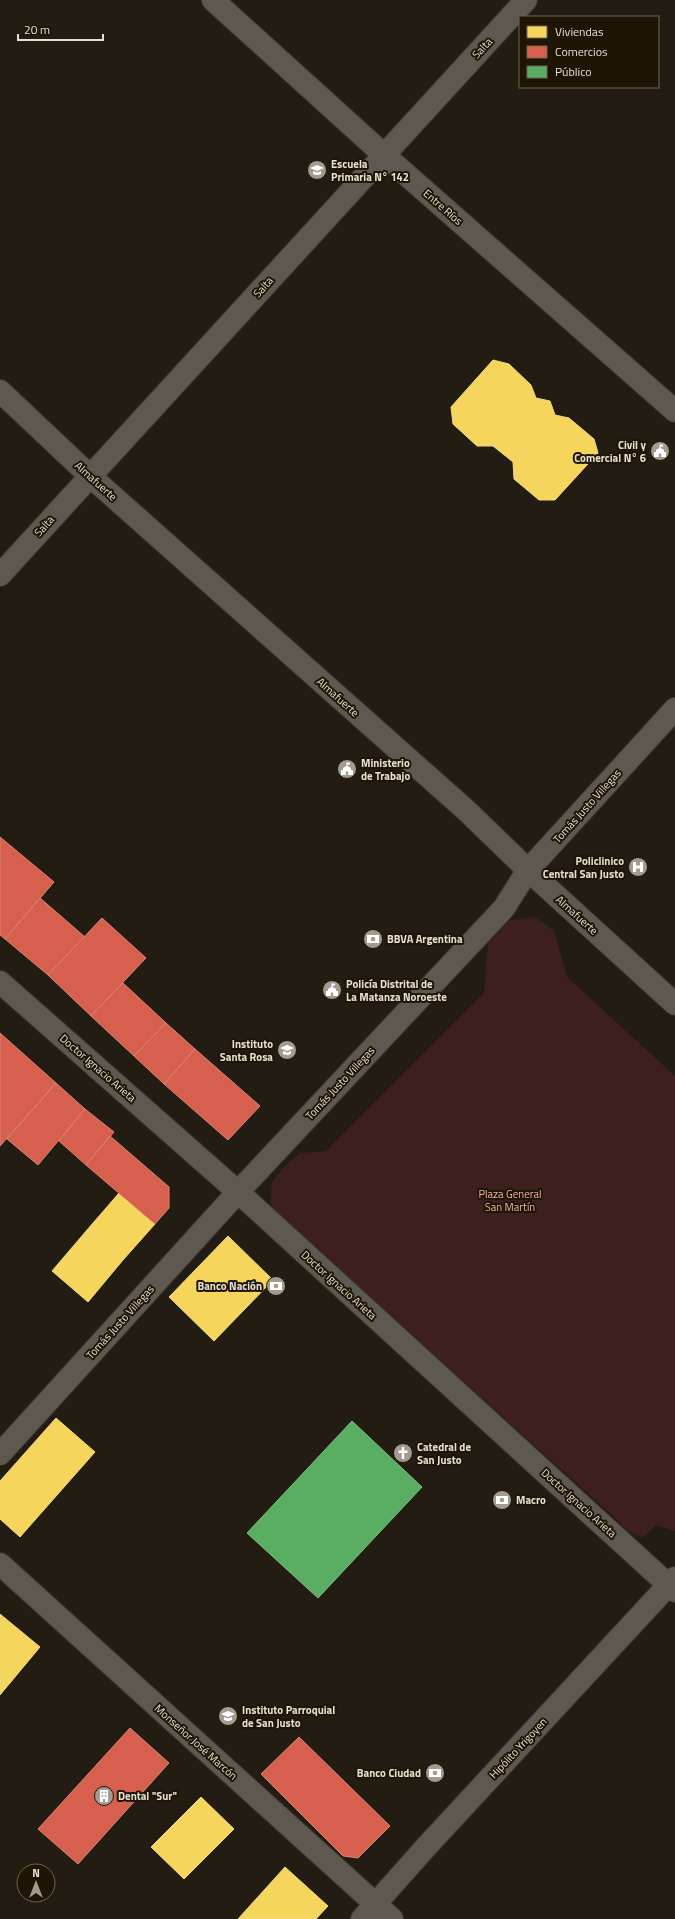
<svg xmlns="http://www.w3.org/2000/svg" width="675" height="1919" font-family="'Titillium Web',sans-serif">
  <style>
    .green { fill: #3d201d }
    .homes { fill: #f6d55c; stroke: #f1d880 }
    .shops { fill: #d6604d; stroke: #db8676 }
    .public { fill: #5aae61; stroke: #84bd84 }
    .lines { fill: none; stroke-linecap: round; stroke-linejoin: round }
    .minor-casing { stroke: #3b362f; stroke-width: 24 }
    .minor { stroke: #5d5850; stroke-width: 22 }
    .labels { text-anchor: middle; dominant-baseline: central; stroke-width: 4; stroke-linejoin: round; paint-order: stroke }
    .street-label { font-size: 11px; fill: #e6e0d4; stroke: #1e1504 }
    .poi-label { font-size: 11px; font-weight: bold; fill: #e6e0d4; stroke: #1e1504; text-anchor: start }
    .park-label { font-size: 11px; fill: #f7ada7; stroke: #1e1504 }
  </style>
  <rect width="100%" height="100%" fill="#221c12"/>
  <!-- green -->
  <polygon class="green" points="535,917 554,931 567,977 675,1076 675,1531 656,1525 642,1538 625,1529 613,1516 292,1227 276,1215 270,1202 272,1182 286,1165 300,1153 326,1151 484,993 488,944 507,921"/>
  <!-- homes -->
  <g class="homes">
    <polygon points="493,360 509,364 531,385 536,398 493,446 477,446 453,424 451,407"/>
    <polygon points="536,398 550,401 555,415 513,462 493,446"/>
    <polygon points="555,415 569,418 594,439 598,453 555,500 539,500 514,479 513,462"/>
    <polygon points="119,1193 155,1224 123,1260 87,1230"/>
    <polygon points="87,1230 123,1260 88,1302 52,1271"/>
    <polygon points="228,1236 273,1280 214,1341 169,1297"/>
    <polygon points="56,1418 95,1452 20,1537 0,1519 0,1481"/>
    <polygon points="0,1614 40,1647 0,1695"/>
    <polygon points="201,1797 234,1829 184,1879 151,1847"/>
    <polygon points="285,1867 328,1906 316,1919 238,1919"/>
  </g>
  <!-- shops -->
  <g class="shops">
    <polygon points="0,837 54,882 5,939 0,935"/>
    <polygon points="40,898 85,937 48,975 5,939"/>
    <polygon points="102,918 146,958 91,1016 48,975"/>
    <polygon points="123,983 166,1023 134,1056 91,1016"/>
    <polygon points="166,1023 195,1049 164,1084 134,1056"/>
    <polygon points="0,1033 56,1083 0,1146"/>
    <polygon points="195,1049 260,1106 228,1140 164,1084"/>
    <polygon points="56,1083 85,1109 38,1165 7,1139"/>
    <polygon points="85,1109 114,1132 86,1165 59,1141"/>
    <polygon points="110,1136 169,1187 169,1208 155,1224 86,1165"/>
    <polygon points="130,1728 169,1763 78,1864 38,1829"/>
    <polygon points="299,1737 390,1826 358,1858 343,1856 261,1774"/>
  </g>
  <!-- public -->
  <polygon class="public" points="352,1421 422,1487 318,1598 247,1533"/>
  <g class="lines">
    <defs>
      <g id="minor">
        <polyline points="213,0 384,155 675,411"/>
        <polyline points="0,391 90,476 467,811 528,870 675,1004"/>
        <polyline points="0,575 526,0"/>
        <polyline points="0,982 238,1192 675,1591"/>
        <polyline points="0,1454 238,1192 504,908 528,870 675,709"/>
        <polyline points="0,1564 392,1919"/>
        <polyline points="362,1919 426,1847 675,1578"/>
      </g>
    </defs>
    <!-- minor casing -->
    <use href="#minor" class="minor-casing"/>
    <!-- minor -->
    <use href="#minor" class="minor"/>
  </g>
  <!-- icons -->
  <defs>
    <symbol id="school-disc" viewBox="-11 -11 22 22"><circle r="9.5" fill="#a19b90" stroke="#1e1504"/><path d="M0-5L7-2L0 1L-7-2ZM-4 1L0 2.5L4 1V4Q0 6-4 4Z" fill="#fff"/></symbol>
    <symbol id="civic-disc" viewBox="-11 -11 22 22"><circle r="9.5" fill="#a19b90" stroke="#1e1504"/><path d="M-.6-6.5H3V-4.5H.6V-3L4-1V1h2V6H-6V1h2V-1L-.6-3ZM-1.2 2.5V6h2.4V2.5Z" fill="#fff"/></symbol>
    <symbol id="hospital-disc" viewBox="-11 -11 22 22"><circle r="9.5" fill="#a19b90" stroke="#1e1504"/><path d="M-5-5h3v3.5h4V-5h3V5h-3V1.5h-4V5h-3Z" fill="#fff"/></symbol>
    <symbol id="bank-disc" viewBox="-11 -11 22 22"><circle r="9.5" fill="#a19b90" stroke="#1e1504"/><path d="M-6-4H6V4H-6ZM0-2.3a2.3 2.3 0 1 0 0 4.6a2.3 2.3 0 1 0 0-4.6Z" fill="#fff"/></symbol>
    <symbol id="church-disc" viewBox="-11 -11 22 22"><circle r="9.5" fill="#a19b90" stroke="#1e1504"/><path d="M-1.2-6h2.4v3.5h3.3v2.4h-3.3V6h-2.4V-.1h-3.3v-2.4h3.3Z" fill="#fff"/></symbol>
    <symbol id="building-disc" viewBox="-11 -11 22 22"><circle r="9.5" fill="#a19b90" stroke="#1e1504"/><path d="M-4-6H4V6H1V3H-1V6H-4ZM-2.5-4.3h1.7v1.8h-1.7ZM.8-4.3h1.7v1.8H.8ZM-2.5-1h1.7V.8h-1.7ZM.8-1h1.7V.8H.8Z" fill="#fff"/></symbol>
  </defs>
  <g fill-rule="evenodd">
    <use href="#school-disc" x="306" y="159" width="22" height="22"/>
    <use href="#civic-disc" x="649" y="440" width="22" height="22"/>
    <use href="#civic-disc" x="336" y="758" width="22" height="22"/>
    <use href="#hospital-disc" x="627" y="856" width="22" height="22"/>
    <use href="#bank-disc" x="362" y="928" width="22" height="22"/>
    <use href="#civic-disc" x="321" y="979" width="22" height="22"/>
    <use href="#school-disc" x="276" y="1039" width="22" height="22"/>
    <use href="#bank-disc" x="265" y="1275" width="22" height="22"/>
    <use href="#church-disc" x="392" y="1442" width="22" height="22"/>
    <use href="#bank-disc" x="491" y="1489" width="22" height="22"/>
    <use href="#school-disc" x="217" y="1705" width="22" height="22"/>
    <use href="#bank-disc" x="424" y="1762" width="22" height="22"/>
    <use href="#building-disc" x="93" y="1785" width="22" height="22"/>
  </g>
  <g class="labels">
    <!-- street labels -->
    <g class="street-label">
      <text transform="translate(482 48) rotate(-47)">Salta</text>
      <text transform="translate(443 207) rotate(41)">Entre Ríos</text>
      <text transform="translate(263 287) rotate(-48)">Salta</text>
      <text transform="translate(96 481) rotate(42)">Almafuerte</text>
      <text transform="translate(44 526) rotate(-48)">Salta</text>
      <text transform="translate(338 697) rotate(42)">Almafuerte</text>
      <text transform="translate(587 806) rotate(-48)">Tomás Justo Villegas</text>
      <text transform="translate(577 915) rotate(42)">Almafuerte</text>
      <text transform="translate(98 1068) rotate(41)">Doctor Ignacio Arieta</text>
      <text transform="translate(340 1083) rotate(-47)">Tomás Justo Villegas</text>
      <text transform="translate(339 1285) rotate(42)">Doctor Ignacio Arieta</text>
      <text transform="translate(120 1322) rotate(-48)">Tomás Justo Villegas</text>
      <text transform="translate(579 1503) rotate(42)">Doctor Ignacio Arieta</text>
      <text transform="translate(196 1742) rotate(42)">Monseñor José Marcón</text>
      <text transform="translate(518 1748) rotate(-47)">Hipólito Yrigoyen</text>
    </g>
    <!-- poi labels -->
    <g class="poi-label">
      <text x="331" y="164">Escuela<tspan x="331" dy="13">Primaria N° 142</tspan></text>
      <text x="646" y="445" text-anchor="end">Civil y<tspan x="646" dy="13">Comercial N° 6</tspan></text>
      <text x="361" y="763">Ministerio<tspan x="361" dy="13">de Trabajo</tspan></text>
      <text x="624" y="861" text-anchor="end">Policlinico<tspan x="624" dy="13">Central San Justo</tspan></text>
      <text x="387" y="939">BBVA Argentina</text>
      <text x="346" y="984">Policía Distrital de<tspan x="346" dy="13">La Matanza Noroeste</tspan></text>
      <text x="273" y="1044" text-anchor="end">Instituto<tspan x="273" dy="13">Santa Rosa</tspan></text>
      <text x="262" y="1286" text-anchor="end">Banco Nación</text>
      <text x="417" y="1447">Catedral de<tspan x="417" dy="13">San Justo</tspan></text>
      <text x="516" y="1500">Macro</text>
      <text x="242" y="1710">Instituto Parroquial<tspan x="242" dy="13">de San Justo</tspan></text>
      <text x="421" y="1773" text-anchor="end">Banco Ciudad</text>
      <text x="118" y="1796">Dental "Sur"</text>
    </g>
    <!-- park labels -->
    <g class="park-label">
      <text x="510" y="1194">Plaza General<tspan x="510" dy="13">San Martín</tspan></text>
    </g>
  </g>
  <!-- legend -->
  <rect x="519" y="16" width="140" height="72" fill="#1e1504" stroke="#6e6657"/>
  <rect x="527" y="26" width="20" height="12" fill="#f6d55c" stroke="#6e6657"/>
  <text x="555" y="36" font-size="12" fill="#e6e0d4">Viviendas</text>
  <rect x="527" y="46" width="20" height="12" fill="#d6604d" stroke="#6e6657"/>
  <text x="555" y="56" font-size="12" fill="#e6e0d4">Comercios</text>
  <rect x="527" y="66" width="20" height="12" fill="#5aae61" stroke="#6e6657"/>
  <text x="555" y="76" font-size="12" fill="#e6e0d4">Público</text>
  <!-- north arrow -->
  <g transform="translate(36 1883)"><circle r="19" fill="#1e1504" stroke="#6e6657"/>
  <path d="M0-3L7 15L0 10L-7 15Z" fill="#a19b90"/>
  <text y="-6" font-size="11" font-weight="bold" text-anchor="middle" fill="#e6e0d4">N</text>
  </g>
  <!-- scale -->
  <path d="M18 34v6h85v-6" fill="none" stroke="#e6e0d4" stroke-width="2"/>
  <text x="24" y="34" font-size="12" fill="#e6e0d4" stroke="#1e1504" stroke-width="3" paint-order="stroke">20 m</text>
</svg>
